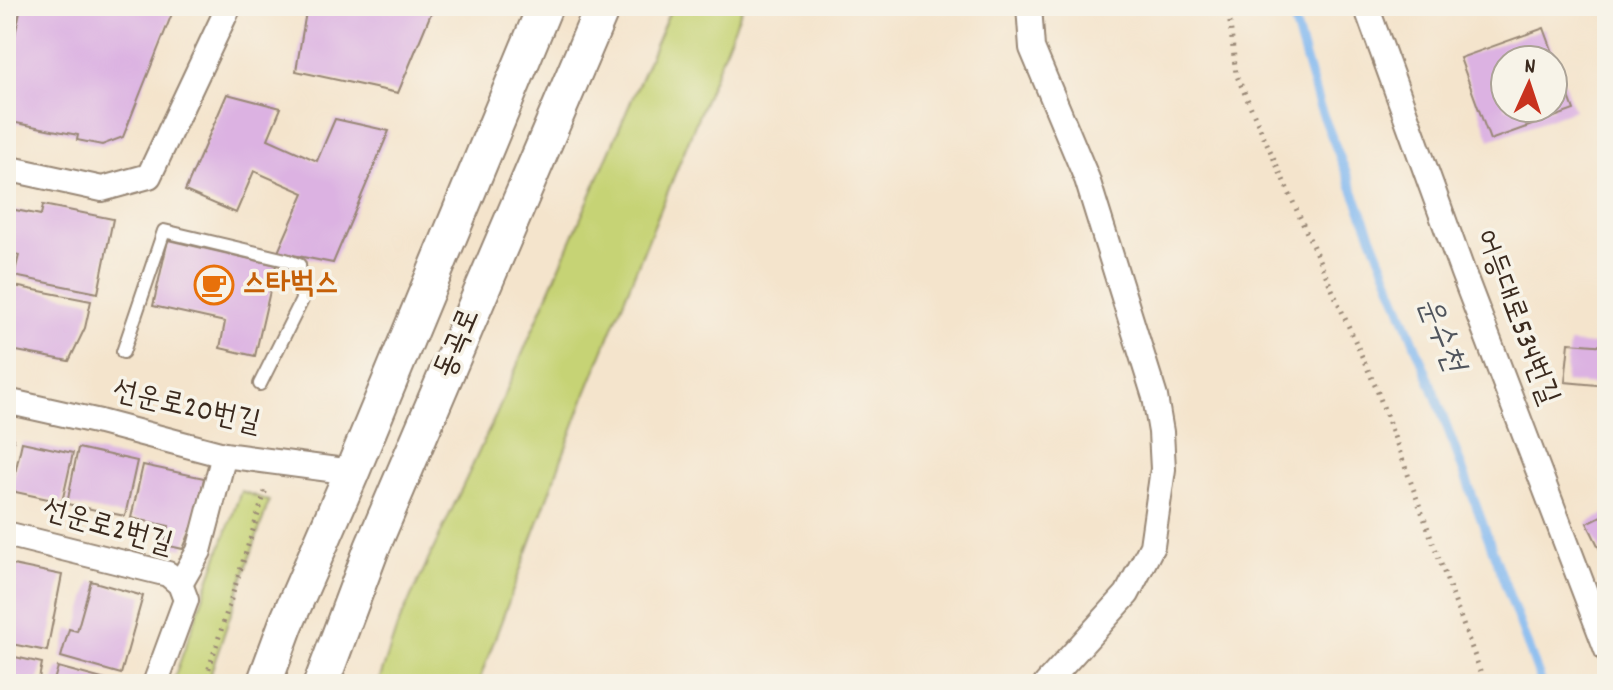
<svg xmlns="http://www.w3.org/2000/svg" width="1613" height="690" font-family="Dekko,'Poor Story',sans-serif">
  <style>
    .green { fill: #c6d375; stroke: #807e4a; stroke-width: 2 }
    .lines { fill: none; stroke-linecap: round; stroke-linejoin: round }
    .stream { stroke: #81b8f0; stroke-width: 9 }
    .building { fill: #dcb2e2; fill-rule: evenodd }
    .lane-casing { stroke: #988775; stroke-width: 16 }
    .street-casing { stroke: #988775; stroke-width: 28 }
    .secondary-casing { stroke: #988775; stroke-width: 38 }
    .path { stroke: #988775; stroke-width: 5; stroke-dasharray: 2 6; stroke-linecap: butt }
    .lane { stroke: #fff; stroke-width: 12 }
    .street { stroke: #fff; stroke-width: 24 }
    .secondary { stroke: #fff; stroke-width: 34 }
    .labels { text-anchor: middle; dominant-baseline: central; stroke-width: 7; stroke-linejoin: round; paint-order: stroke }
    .food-label { font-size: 30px; font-weight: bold; fill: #c56008; stroke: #f7f3e8; text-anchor: start }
    .street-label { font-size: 30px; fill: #3b2a1e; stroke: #f7f3e8 }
    .water-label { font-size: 32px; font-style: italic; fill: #50555d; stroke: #f7f3e8 }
  </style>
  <rect width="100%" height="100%" fill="#f7f3e8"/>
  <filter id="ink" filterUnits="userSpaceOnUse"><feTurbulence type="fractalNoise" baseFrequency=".0125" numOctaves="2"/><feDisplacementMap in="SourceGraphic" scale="16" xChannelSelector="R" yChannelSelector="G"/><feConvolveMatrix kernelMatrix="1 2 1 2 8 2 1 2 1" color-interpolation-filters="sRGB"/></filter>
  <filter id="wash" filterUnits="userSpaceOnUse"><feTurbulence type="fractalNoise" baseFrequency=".006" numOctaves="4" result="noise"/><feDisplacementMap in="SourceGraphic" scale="32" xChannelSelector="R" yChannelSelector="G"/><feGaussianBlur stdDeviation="1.8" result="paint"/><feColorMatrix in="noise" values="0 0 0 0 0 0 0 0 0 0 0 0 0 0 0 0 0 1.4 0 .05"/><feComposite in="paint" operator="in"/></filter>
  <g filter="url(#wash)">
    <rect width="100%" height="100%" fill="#f4e4cc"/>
    <!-- green -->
    <g class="green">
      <polygon points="672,6 743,6 587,391 478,684 378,684 397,627 496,415"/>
      <polygon points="241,491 269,501 207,684 172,684"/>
    </g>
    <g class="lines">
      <!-- stream -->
      <polyline class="stream" points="1290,6 1319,105 1436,397 1542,684"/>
    </g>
    <g id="blocks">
      <!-- building -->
      <g class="building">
        <polygon points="21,6 175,6 123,137 102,145 77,140 78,135 6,121 6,79"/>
        <polygon points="307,6 434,6 398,93 296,71"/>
        <path d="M1544 28 1574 110 1490 140 1460 58ZM1505 60H1553V108H1505Z"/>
        <polygon points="227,94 281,108 268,139 317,161 335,119 389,131 333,263 278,252 304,193 254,171 236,213 185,191"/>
        <polygon points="43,205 113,219 98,293 14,276 19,255 6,252 6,226 10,209 41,215"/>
        <polygon points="168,240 276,265 255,356 220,348 225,322 153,306"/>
        <polygon points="9,285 91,301 85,328 69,361 6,349 6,295"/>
        <polygon points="1569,343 1607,346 1607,386 1565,382"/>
        <polygon points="6,437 14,439 7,469 6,469"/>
        <polygon points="22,442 73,453 62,502 11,491"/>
        <polygon points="78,448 137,461 125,516 67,504"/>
        <polygon points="143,465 204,478 195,520 183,549 165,545 169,526 131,518"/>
        <polygon points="1607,513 1607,564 1587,523"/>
        <polygon points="13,565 62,575 47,651 6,643 6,569"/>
        <polygon points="91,581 143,596 121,674 61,657 69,629 77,631"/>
        <polygon points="6,655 42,663 38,684 6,684"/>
        <polygon points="58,667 117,683 117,684 53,684"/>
      </g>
    </g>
  </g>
  <g filter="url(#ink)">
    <use href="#blocks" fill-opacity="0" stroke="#988775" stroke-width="2"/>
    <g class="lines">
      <defs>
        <polyline id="lane" points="123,352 164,231 286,260 299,265 302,300 260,384"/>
        <g id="street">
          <polyline points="1029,6 1032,48 1087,179 1155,397 1161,432 1163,469 1152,546 1127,594 1046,684"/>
          <polyline points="1366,6 1463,273 1607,650"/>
          <polyline points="6,168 102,189 149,176 229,6"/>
          <polyline points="6,401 100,422 224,455 352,472"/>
          <polyline points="6,534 168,574 180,584 186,600 155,684"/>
          <polyline points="180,584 199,551 224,455"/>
        </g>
        <g id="secondary">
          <polyline points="264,684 286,624 352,472 545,6"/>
          <polyline points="321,684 372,548 603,6"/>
        </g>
      </defs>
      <!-- lane casing -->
      <use href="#lane" class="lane-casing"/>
      <!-- street casing -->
      <use href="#street" class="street-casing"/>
      <!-- secondary casing -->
      <use href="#secondary" class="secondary-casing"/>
      <!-- path -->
      <g class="path">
        <polyline points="1228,6 1236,74 1377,390 1485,684"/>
        <polyline points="204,684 266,489"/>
      </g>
      <!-- lane -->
      <use href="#lane" class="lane"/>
      <!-- street -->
      <use href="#street" class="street"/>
      <!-- secondary -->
      <use href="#secondary" class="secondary"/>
    </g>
  </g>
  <!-- icons -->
  <defs>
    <symbol id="cafe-ring" viewBox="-11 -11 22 22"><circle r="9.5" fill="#f7f3e8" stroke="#e8710a" stroke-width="1.5"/><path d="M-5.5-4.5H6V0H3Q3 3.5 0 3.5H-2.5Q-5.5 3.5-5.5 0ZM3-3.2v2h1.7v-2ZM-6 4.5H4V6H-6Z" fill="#e8710a"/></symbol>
  </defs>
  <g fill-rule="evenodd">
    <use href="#cafe-ring" x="192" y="263" width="44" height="44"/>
  </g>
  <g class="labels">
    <!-- food labels -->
    <g class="food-label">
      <text x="242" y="285">스타벅스</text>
    </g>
    <!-- street labels -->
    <g class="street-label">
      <text transform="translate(1515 318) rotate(69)">어등대로534번길</text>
      <text transform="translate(459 344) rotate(-67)">동곡로</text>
      <text transform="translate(186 409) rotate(13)">선운로20번길</text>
      <text transform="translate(107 529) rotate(16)">선운로2번길</text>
    </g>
    <!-- water labels -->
    <g class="water-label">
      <text transform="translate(1439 335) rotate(68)">운수천</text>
    </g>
  </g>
  <!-- margin -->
  <rect width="1613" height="690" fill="none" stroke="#f7f3e8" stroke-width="32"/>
  <!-- north arrow -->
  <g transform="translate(1529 84) rotate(3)"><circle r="38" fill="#f7f3e8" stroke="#aca397" stroke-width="2"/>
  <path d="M0-6L14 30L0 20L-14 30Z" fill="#c8321e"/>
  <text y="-12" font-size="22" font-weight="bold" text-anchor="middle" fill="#3b2a1e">N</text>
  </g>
</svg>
